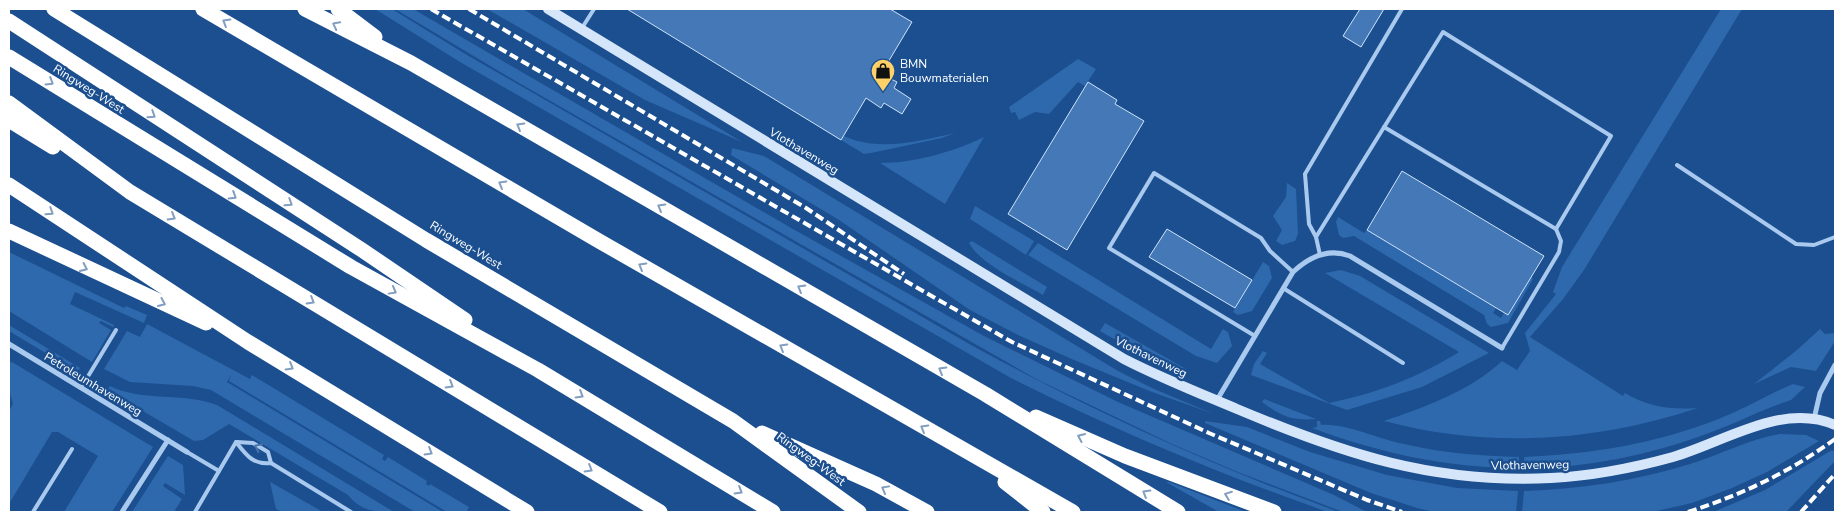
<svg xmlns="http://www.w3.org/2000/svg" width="1844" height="521" font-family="'Nunito Sans',sans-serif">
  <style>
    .green { fill: #2e69ad }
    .building { fill: #4478b7; stroke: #cfe3fa }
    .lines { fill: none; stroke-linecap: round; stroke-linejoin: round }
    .lane { stroke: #a9c9ee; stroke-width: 4 }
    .street { stroke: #a9c9ee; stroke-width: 5 }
    .secondary { stroke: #d6e6fa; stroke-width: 10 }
    .highway { stroke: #fff; stroke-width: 15 }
    .rail { stroke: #fff; stroke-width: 4; stroke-dasharray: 9 4; stroke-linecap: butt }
    .oneway { stroke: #829ec1 }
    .oneway2 { stroke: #4674ac }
    .labels { text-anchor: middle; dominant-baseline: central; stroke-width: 5; stroke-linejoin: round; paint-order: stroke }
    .poi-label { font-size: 12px; fill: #fff; stroke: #1b4f8f; text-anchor: start }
    .street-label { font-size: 12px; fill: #fff; stroke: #1b4f8f }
  </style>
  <rect width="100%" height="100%" fill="#1b4f8f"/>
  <!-- green -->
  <g class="green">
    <path d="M375 9H392L467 55 971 345C1090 410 1212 466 1339 512H1328C1219 474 1114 430 1011 378L460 62Z"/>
    <polygon points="395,9 413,9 793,229 984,336 1118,402 1334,495 1367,512 1343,512 1240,473 1172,444 1038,380 519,83"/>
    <polygon points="487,9 523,9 742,142 645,100"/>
    <path d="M1721 9H1742L1584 270 1563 299 1530 337 1623 396 1625 393C1648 407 1672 410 1698 408 1596 442 1489 449 1384 421 1425 407 1470 391 1502 361L1517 370 1530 351 1525 333 1556 294 1553 292 1562 267Z"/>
    <polygon points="1078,59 1096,69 1085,86 1078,82 1049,114 1035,112 1019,120 1015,112 1011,113 1009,107"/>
    <path d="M955 133 942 138 871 153 864 154 841 140 844 136C878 152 920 141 955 133Z"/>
    <path d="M984 137 945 204 880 163C914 163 953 152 984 137Z"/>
    <polygon points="732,148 764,156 1118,371 1154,389 1214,414 1152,392 1074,360 1018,335 970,310 839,220 731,155"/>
    <polygon points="1287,183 1296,189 1298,234 1295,241 1282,245 1276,241 1282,230 1273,216 1286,197"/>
    <polygon points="975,206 1034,241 1026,255 970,219"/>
    <polygon points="1338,217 1364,233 1367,230 1496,308 1493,313 1501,318 1504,313 1508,315 1531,277 1533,279 1508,323 1491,327 1487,324 1484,315 1354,236 1343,238 1339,235 1336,222"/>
    <path d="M972 241 1047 287 1043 295C1021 282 981 265 969 243Z"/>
    <polygon points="1038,243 1211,349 1223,329 1228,332 1232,346 1217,363 1196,356 1028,255"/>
    <polygon points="9,252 124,308 126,306 147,315 144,323 75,292 70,304 114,325 113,327 101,321 99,323 111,330 92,362 9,311"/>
    <polygon points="1263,262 1269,266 1272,278 1252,311 1238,315 1233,312"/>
    <path d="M1341 270 1360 276 1489 353 1422 387 1347 410 1251 375 1254 364 1263 351 1267 353 1260 364 1329 403C1377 393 1417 378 1459 352L1325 273Z"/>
    <polygon points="1105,323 1186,369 1187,371 1179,371 1135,351 1100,331"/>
    <polygon points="147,324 250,379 252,375 384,455 382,459 385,461 388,457 427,481 426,484 429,486 430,484 469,507 467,511 469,512 447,512 229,381 231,375 227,382 443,512 415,512 211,390 193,386 130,382 104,369 127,331 140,337"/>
    <polygon points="9,325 80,368 77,372 9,331"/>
    <polygon points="1820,329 1825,334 1835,333 1835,341 1816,371 1791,367 1754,384 1797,350"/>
    <polygon points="12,362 153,447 112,512 64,512 98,456 58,432 52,432 9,504 9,411 13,404 9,390 9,363"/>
    <path d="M1793 384 1805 387 1791 400C1763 409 1737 423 1709 433 1650 455 1588 468 1525 468L1524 457C1591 454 1654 444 1716 420 1743 410 1767 395 1793 384Z"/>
    <path d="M110 386C143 402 182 392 217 405L394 512C374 512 361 511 348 495L229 424 203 440 194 441 107 390Z"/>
    <path d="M1264 399 1316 419C1292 421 1281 416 1262 402Z"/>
    <polygon points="1205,421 1247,427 1310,452 1387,475 1457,488 1518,491 1516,512 1434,512 1417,508 1371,493 1205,423"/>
    <path d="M1317 421H1320L1321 425C1345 423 1378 439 1404 444 1442 453 1480 456 1519 457V468C1448 468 1379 453 1312 428L1317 427Z"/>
    <path d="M1780 434 1806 435 1819 441 1767 472 1732 488 1692 503 1652 512H1522L1524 491C1581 489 1635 481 1690 464 1720 455 1749 439 1780 434Z"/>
    <polygon points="1832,450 1835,452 1835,461 1786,512 1713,512 1765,490"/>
    <polygon points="168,456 183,465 185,495 165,483 163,486 182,499 174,512 132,512"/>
    <polygon points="265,479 323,512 282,512 276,509 270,482"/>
    <polygon points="1166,482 1169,482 1246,512 1219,512"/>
  </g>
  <!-- building -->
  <g class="building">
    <polygon points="627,9 890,9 912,22 881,74 897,82 894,88 911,99 902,114 884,103 881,108 866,98 841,140"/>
    <polygon points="1360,9 1384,9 1361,47 1343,36"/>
    <polygon points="1088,82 1117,100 1115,104 1144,121 1067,250 1008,214"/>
    <polygon points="1402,171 1544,256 1508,315 1367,230"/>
    <polygon points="1167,229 1252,280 1235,308 1149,257"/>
  </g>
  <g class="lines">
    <!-- lane -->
    <g class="lane">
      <polyline points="582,28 594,9"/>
      <polyline points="1384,127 1556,229 1561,241 1559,252 1502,348"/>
      <polyline points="1677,165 1796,244 1814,245 1835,237"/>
      <polyline points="1316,237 1309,224 1305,174 1402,9"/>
      <polyline points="1320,255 1316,237 1443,32 1611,136 1556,229"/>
      <polyline points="1283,288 1403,363"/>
      <polyline points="1255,336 1109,248 1154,173 1261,238 1270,251 1293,272"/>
      <polyline points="81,388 116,330"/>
      <path d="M236 442C246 455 253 465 271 463L351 512"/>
      <polyline points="237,442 253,443 268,452 271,463"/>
      <polyline points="187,452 219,471"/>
      <polyline points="33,512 72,449"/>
      <polyline points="195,512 236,442"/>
    </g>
    <!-- street -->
    <g class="street">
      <polyline points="9,344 187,452"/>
      <path d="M1217 400 1293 272C1309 257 1329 248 1350 256L1502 348"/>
      <polyline points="1814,419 1820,393 1835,365"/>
      <polyline points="122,512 168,440"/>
    </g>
    <!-- secondary -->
    <path class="secondary" d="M548 9 1124 359C1161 378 1199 393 1237 409 1344 454 1434 484 1551 478 1592 476 1633 468 1673 457 1725 442 1782 402 1835 425"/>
    <!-- highway -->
    <g class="highway">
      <polyline points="54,9 426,240 733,421 859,512"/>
      <polyline points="203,9 599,241 1073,512"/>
      <polyline points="305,9 411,63 985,394 1178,512"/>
      <polyline points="338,9 375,37"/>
      <polyline points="9,21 362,250 465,320"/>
      <polyline points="9,57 351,267 538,370 773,512"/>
      <polyline points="9,103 130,192 660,512"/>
      <polyline points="9,120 53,147"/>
      <polyline points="9,185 248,342 527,512"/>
      <polyline points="9,231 206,323"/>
      <polyline points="1036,417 1125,456 1274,512"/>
      <polyline points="762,433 876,484 927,512"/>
      <polyline points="1005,482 1043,512"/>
    </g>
    <!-- rail -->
    <g class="rail">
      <polyline points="431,9 1012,342 1209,433 1367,500 1402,512"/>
      <polyline points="469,9 806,208 904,274"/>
      <path d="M1688 512C1741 495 1790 472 1835 439"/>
      <polyline points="1801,512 1835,474"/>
    </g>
  </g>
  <!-- one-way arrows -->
  <defs><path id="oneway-chevron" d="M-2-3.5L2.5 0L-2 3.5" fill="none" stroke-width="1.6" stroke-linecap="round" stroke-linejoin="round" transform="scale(1.25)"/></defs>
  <g class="oneway">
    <use href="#oneway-chevron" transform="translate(226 22) rotate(-149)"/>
    <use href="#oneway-chevron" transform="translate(336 25) rotate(-153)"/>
    <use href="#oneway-chevron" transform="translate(50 82) rotate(32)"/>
    <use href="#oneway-chevron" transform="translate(152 115) rotate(33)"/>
    <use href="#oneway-chevron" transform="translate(520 126) rotate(-150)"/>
    <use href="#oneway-chevron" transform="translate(502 184) rotate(-150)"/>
    <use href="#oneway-chevron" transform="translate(233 196) rotate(32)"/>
    <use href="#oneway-chevron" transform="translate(289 203) rotate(33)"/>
    <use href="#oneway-chevron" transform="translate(661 207) rotate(-150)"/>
    <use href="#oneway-chevron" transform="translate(50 212) rotate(33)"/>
    <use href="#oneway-chevron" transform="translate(172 217) rotate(31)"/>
    <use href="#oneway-chevron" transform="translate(642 266) rotate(-150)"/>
    <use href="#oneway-chevron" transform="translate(84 268) rotate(25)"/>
    <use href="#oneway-chevron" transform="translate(801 288) rotate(-150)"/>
    <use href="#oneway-chevron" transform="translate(393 291) rotate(29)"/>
    <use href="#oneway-chevron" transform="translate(311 301) rotate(31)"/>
    <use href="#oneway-chevron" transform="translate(162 303) rotate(24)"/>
    <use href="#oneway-chevron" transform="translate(783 347) rotate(-150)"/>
    <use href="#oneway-chevron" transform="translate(290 367) rotate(31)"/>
    <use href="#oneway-chevron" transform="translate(942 370) rotate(-150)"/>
    <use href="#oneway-chevron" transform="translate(450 385) rotate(31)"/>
    <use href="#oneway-chevron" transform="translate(580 395) rotate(31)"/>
    <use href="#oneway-chevron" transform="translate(924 428) rotate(-150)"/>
    <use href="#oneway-chevron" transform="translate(1081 437) rotate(-156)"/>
    <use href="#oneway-chevron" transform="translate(429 452) rotate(31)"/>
    <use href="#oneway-chevron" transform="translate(589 469) rotate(31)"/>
    <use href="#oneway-chevron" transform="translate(885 489) rotate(-151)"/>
    <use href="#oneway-chevron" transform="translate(739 491) rotate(31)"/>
    <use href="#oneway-chevron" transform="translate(1146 493) rotate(-149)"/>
    <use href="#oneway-chevron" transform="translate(1228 495) rotate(-159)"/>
  </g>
  <use class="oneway2" href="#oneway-chevron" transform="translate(258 447) rotate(-154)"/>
  <!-- icons -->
  <defs>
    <symbol id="shop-pin" viewBox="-11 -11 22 30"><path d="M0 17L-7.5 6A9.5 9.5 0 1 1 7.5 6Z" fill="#ffd166" stroke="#1b4f8f"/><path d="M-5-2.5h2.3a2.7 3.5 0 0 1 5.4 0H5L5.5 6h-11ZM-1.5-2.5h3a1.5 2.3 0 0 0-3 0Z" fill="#111"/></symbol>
  </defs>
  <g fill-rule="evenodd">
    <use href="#shop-pin" x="869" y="57" width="28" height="38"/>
  </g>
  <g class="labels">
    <!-- poi labels -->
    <g class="poi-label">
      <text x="900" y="64">BMN<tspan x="900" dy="14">Bouwmaterialen</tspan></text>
    </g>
    <!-- street labels -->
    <g class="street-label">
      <text transform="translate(89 89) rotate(32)">Ringweg-West</text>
      <text transform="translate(804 151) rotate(31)">Vlothavenweg</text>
      <text transform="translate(466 245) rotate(31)">Ringweg-West</text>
      <text transform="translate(1151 357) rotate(26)">Vlothavenweg</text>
      <text transform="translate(93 384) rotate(31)">Petroleumhavenweg</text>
      <text transform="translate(811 459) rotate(36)">Ringweg-West</text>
      <text transform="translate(1530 465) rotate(-1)">Vlothavenweg</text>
    </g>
  </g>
  <!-- border -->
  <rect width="1844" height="521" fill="none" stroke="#ffffff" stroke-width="20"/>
</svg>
